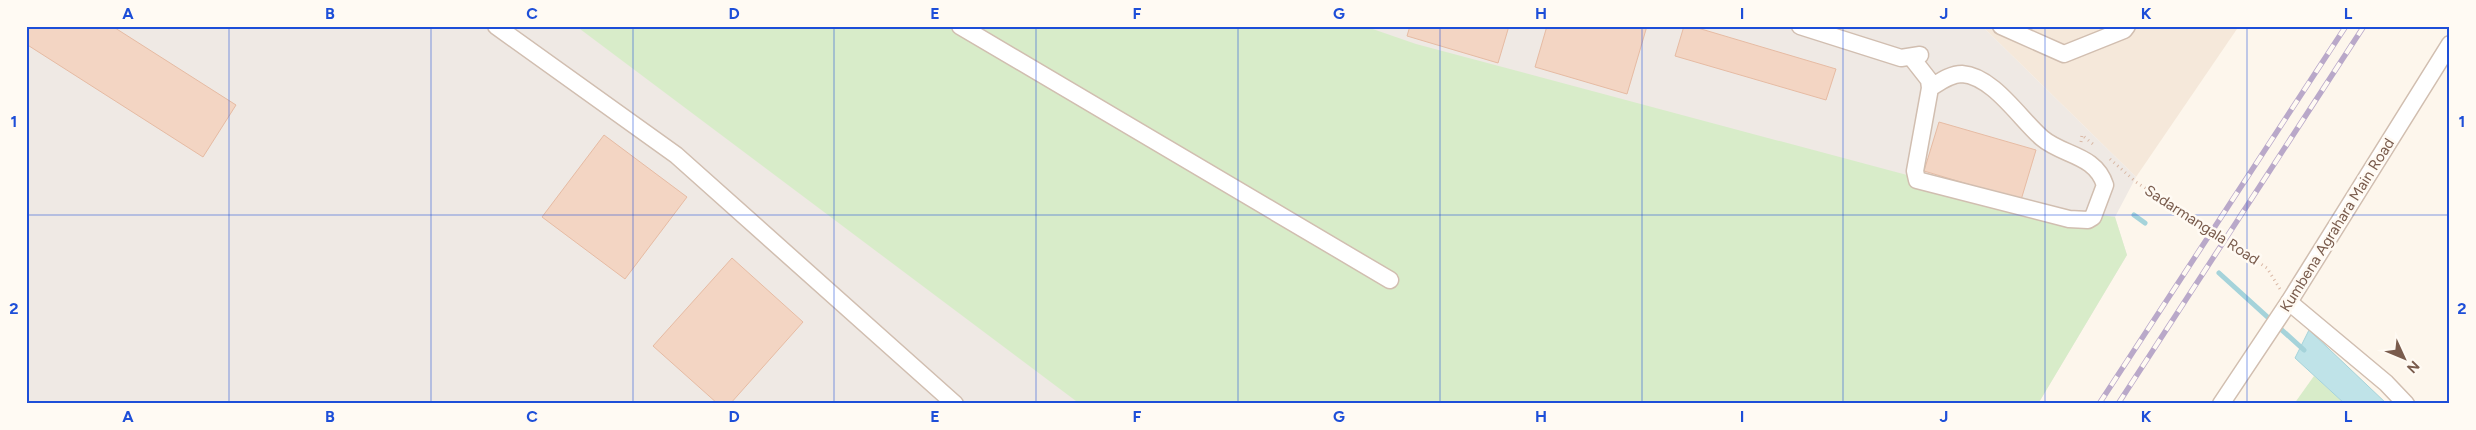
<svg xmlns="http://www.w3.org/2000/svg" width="2476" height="430" font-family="Figtree,sans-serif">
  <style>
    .residential { fill: #f5e8da }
    .industrial { fill: #efe9e4 }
    .green { fill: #d8ecc9 }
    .water { fill: #bfe3e8; stroke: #a5d3da }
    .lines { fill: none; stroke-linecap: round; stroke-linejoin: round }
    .stream { stroke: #a5d3da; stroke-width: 5 }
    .building { fill: #f3d5c3; stroke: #e6bba3 }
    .minor-casing { stroke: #d1beb0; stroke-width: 19 }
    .path { stroke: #d9b8a5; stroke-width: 3; stroke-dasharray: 1 4; stroke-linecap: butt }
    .minor { stroke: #fff; stroke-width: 16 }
    .rail-casing { stroke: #b9a8c9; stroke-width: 5.5 }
    .rail { stroke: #fffaf3; stroke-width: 4; stroke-dasharray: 11; stroke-linecap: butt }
    .grid { fill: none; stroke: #1d4ed8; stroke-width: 1; stroke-opacity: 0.55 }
    .labels { text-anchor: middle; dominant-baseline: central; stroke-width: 5; stroke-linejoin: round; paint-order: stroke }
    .street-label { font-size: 15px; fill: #7a5c4d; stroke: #fffaf3 }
    .neatline { fill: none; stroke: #1d4ed8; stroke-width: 2 }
    .grid-label { font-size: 16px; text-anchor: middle; font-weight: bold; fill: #1d4ed8 }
  </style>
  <rect width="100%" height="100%" fill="#fdf6ec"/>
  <!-- residential -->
  <polygon class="residential" points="1982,26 2239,26 2136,177"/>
  <!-- industrial -->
  <polygon class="industrial" points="26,26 1982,26 2136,177 2115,217 2127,255 2038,404 26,404"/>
  <!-- green -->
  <g class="green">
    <polygon points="576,26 1364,26 1416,44 2008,202 2115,217 2127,255 2038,404 1080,404"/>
    <polygon points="2314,376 2345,404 2294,404"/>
  </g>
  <!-- water -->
  <polygon class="water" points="2309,330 2387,404 2345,404 2295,358"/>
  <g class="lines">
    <!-- stream -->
    <g class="stream">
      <polyline points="2134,215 2145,223"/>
      <polyline points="2219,273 2304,350"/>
    </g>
  </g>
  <!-- building -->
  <g class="building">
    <polygon points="26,26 112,26 236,105 203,157 26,44"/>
    <polygon points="1410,26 1509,26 1498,63 1407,36"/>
    <polygon points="1547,26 1647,26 1627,94 1535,67"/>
    <polygon points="1684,26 1691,26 1836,69 1826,100 1675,56"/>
    <polygon points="1939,122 2036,150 2021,200 1924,171"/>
    <polygon points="604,135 687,197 625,279 542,217"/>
    <polygon points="732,258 803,322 730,404 718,404 653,346"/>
  </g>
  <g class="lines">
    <defs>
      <g id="minor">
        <polyline points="496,26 676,155 955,404"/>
        <polyline points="960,26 1390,280"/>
        <polyline points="1800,26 1901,58 1920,55"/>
        <polyline points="2001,26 2064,54 2124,30 2127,26"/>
        <path d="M1911 57 1929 80 1930 88 1915 171 1917 180 2069 219 2088 220 2093 217 2105 185C2095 154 2063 156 2042 138 2020 119 1993 76 1962 74 1950 74 1940 82 1930 88"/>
        <polyline points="2289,302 2386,383 2406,404"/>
        <polyline points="2221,404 2289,302 2450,44"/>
      </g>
    </defs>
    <!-- minor casing -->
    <use href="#minor" class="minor-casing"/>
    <!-- path -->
    <g class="path">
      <polyline points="2081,142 2082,135 2094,145"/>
      <polyline points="2110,159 2136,182 2267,268 2280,289"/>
    </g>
    <!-- minor -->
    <use href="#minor" class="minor"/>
    <defs>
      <g id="rail">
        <polyline points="2099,404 2346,26"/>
        <polyline points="2118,404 2364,26"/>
      </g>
    </defs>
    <!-- rail casing -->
    <use href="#rail" class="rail-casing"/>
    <!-- rail -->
    <use href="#rail" class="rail"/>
  </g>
  <!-- grid -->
  <path class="grid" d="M229 26V404M431 26V404M633 26V404M834 26V404M1036 26V404M1238 26V404M1440 26V404M1642 26V404M1843 26V404M2045 26V404M2247 26V404M26 215H2450"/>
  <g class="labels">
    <!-- street labels -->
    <g class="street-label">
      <text transform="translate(2202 225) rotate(33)">Sadarmangala Road</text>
      <text transform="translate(2337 225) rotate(-58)">Kumbena Agrahara Main Road</text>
    </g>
  </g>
  <!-- border -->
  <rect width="2476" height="430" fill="none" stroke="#fffaf3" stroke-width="55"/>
  <!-- north arrow -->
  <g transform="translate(2404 358) rotate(134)" stroke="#fffaf3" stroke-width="4" paint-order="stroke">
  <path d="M0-4L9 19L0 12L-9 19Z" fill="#7a5c4d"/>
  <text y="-8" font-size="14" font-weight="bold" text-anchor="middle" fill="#7a5c4d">N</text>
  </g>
  <rect x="28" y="28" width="2420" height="374" class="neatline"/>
  <g class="grid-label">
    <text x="128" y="19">A</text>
    <text x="330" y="19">B</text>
    <text x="532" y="19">C</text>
    <text x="734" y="19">D</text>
    <text x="935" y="19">E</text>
    <text x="1137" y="19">F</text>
    <text x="1339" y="19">G</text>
    <text x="1541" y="19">H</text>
    <text x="1742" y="19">I</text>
    <text x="1944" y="19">J</text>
    <text x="2146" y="19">K</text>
    <text x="2348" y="19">L</text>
    <text x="14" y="127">1</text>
    <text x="2462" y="127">1</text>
    <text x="14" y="314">2</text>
    <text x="2462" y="314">2</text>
    <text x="128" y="422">A</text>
    <text x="330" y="422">B</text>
    <text x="532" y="422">C</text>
    <text x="734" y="422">D</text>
    <text x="935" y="422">E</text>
    <text x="1137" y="422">F</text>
    <text x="1339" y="422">G</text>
    <text x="1541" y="422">H</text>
    <text x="1742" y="422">I</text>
    <text x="1944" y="422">J</text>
    <text x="2146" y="422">K</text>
    <text x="2348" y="422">L</text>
  </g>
</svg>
